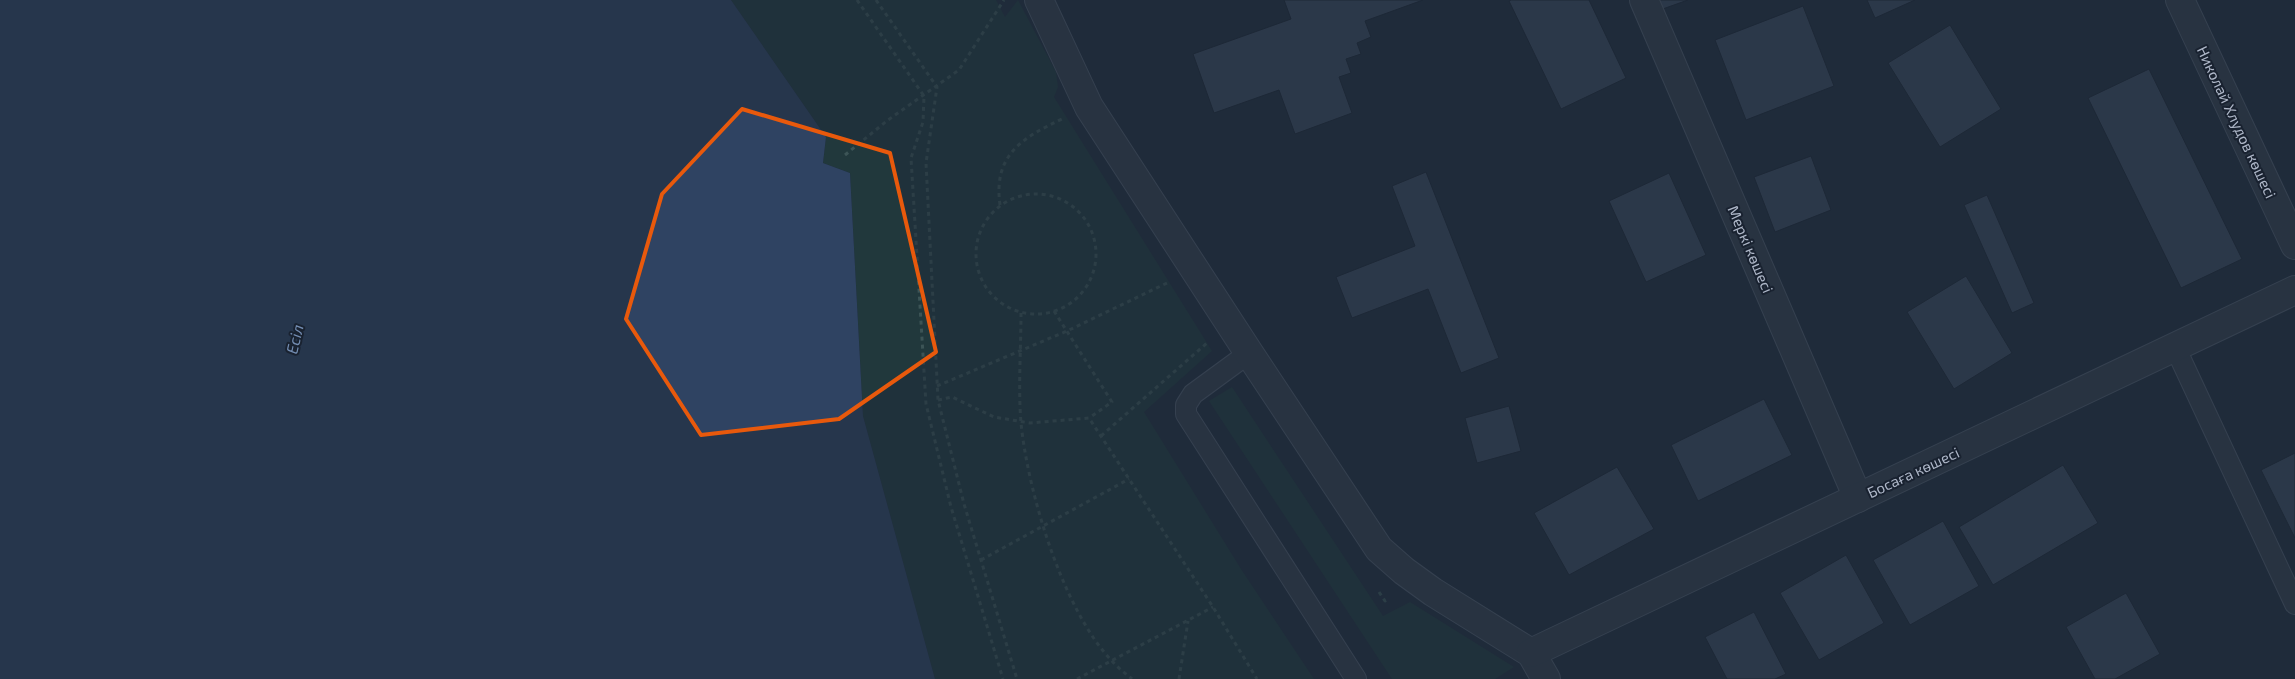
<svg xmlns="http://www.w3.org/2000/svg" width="2295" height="679" font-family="'Exo 2',sans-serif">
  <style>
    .green { fill: #21383c }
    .water { fill: #2f4362 }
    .building { fill: #3b475b; stroke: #1b2432 }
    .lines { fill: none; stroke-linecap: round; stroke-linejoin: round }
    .service-casing { stroke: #515a69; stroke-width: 22 }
    .minor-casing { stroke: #515a69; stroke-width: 30 }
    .path { stroke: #3c5456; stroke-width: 3; stroke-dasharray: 4 4; stroke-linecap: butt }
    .service { stroke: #333d4b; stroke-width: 20 }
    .minor { stroke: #333d4b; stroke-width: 28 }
    .marked { fill: none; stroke: #e8590c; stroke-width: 4; stroke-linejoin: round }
    .labels { text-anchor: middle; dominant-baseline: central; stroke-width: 4; stroke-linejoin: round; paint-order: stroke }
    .street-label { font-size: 15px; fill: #aeb7c8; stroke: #192230 }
    .water-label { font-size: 16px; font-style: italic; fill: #738db2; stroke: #192230 }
  </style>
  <rect width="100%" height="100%" fill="#1f2b3b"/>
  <!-- green -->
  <g class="green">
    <polygon points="731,0 996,0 1005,17 1018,0 1056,72 1058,87 1054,97 1212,351 1144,412 1241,569 1314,679 935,679 863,416 850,173 823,163 826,137"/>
    <polygon points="1232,387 1383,616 1410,602 1514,667 1495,679 1392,679 1209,401"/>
  </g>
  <!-- water -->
  <polygon class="water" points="0,0 731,0 826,137 823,163 850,173 863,416 935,679 0,679"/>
  <!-- building -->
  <g class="building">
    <polygon points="1284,0 1423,0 1365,21 1371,37 1357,43 1361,54 1346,59 1351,73 1339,77 1352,113 1295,134 1279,90 1214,113 1193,54 1291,19"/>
    <polygon points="1511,0 1589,0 1626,78 1561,109 1509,1"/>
    <polygon points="1653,0 1688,0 1657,11"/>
    <polygon points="1867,0 1915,0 1875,18"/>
    <polygon points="1803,6 1834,86 1746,120 1715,40"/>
    <polygon points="1950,25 2001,109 1940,147 1888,63"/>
    <polygon points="2149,69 2242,259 2181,288 2088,98"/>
    <polygon points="1811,156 1831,210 1775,232 1754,177"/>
    <polygon points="1426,172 1499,358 1461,373 1428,289 1352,318 1336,277 1415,246 1392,186"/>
    <polygon points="1669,173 1706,255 1646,282 1609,201"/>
    <polygon points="1987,195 2034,303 2012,313 1964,205"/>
    <polygon points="1966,276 2012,353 1954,389 1907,312"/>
    <polygon points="1764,399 1792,455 1698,501 1671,445"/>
    <polygon points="1509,406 1521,451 1477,463 1465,418"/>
    <polygon points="2295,453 2295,538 2261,470"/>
    <polygon points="2063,465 2098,523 1993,585 1959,527"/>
    <polygon points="1617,467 1654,529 1569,575 1534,513"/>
    <polygon points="1943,521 1979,586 1910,625 1873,560"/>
    <polygon points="1846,555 1884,623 1819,660 1780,593"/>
    <polygon points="2126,593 2160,654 2115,679 2095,679 2066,627"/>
    <polygon points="1754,612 1786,674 1775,679 1727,679 1705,637"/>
  </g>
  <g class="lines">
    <defs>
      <g id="service">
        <polyline points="2175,347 2295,604"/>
        <polyline points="1249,353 1193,394 1186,405 1186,414 1356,679"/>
      </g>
      <g id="minor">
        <polyline points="1039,0 1089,107 1249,353 1379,549 1404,571 1433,592 1531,653 1546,679"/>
        <polyline points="1644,0 1858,498"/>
        <polyline points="2180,0 2295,245"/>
        <polyline points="1531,653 2295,290"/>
      </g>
    </defs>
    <!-- service casing -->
    <use href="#service" class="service-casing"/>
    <!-- minor casing -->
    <use href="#minor" class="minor-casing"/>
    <!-- path -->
    <g class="path">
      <polyline points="857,0 924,96 923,122 911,158 926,404 951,507 1003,679"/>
      <polyline points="876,0 937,87 926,163 938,400 964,504 1017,679"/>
      <polyline points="845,155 888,120 959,70 1004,0"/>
      <circle cx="1036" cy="254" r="60"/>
      <path d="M1000 205C993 155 1022 138 1062 119"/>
      <polyline points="1054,311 1112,402 1089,418"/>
      <path d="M1021 313C1021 349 1018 387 1021 423 1028 493 1063 610 1112 661 1118 668 1125 673 1132 679"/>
      <polyline points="937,386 1067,331 1167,283"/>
      <polyline points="938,400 952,397 994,417 1030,423 1089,418 1213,607 1257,679"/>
      <polyline points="1101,436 1207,343"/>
      <polyline points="981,560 1129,479"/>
      <polyline points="1379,592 1385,601 1389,598"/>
      <polyline points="1077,679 1213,607"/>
      <polyline points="1179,679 1188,621"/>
    </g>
    <!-- service -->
    <use href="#service" class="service"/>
    <!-- minor -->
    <use href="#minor" class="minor"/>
  </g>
  <!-- marked area -->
  <path d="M0 0H2295V679H0ZM742 109 890 153 936 352 839 419 701 435 626 319 662 194Z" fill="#1f2b3b" fill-opacity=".55" fill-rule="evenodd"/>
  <path class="marked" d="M742 109 890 153 936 352 839 419 701 435 626 319 662 194Z"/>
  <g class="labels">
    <!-- street labels -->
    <g class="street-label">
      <text transform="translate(2237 122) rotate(65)">Николай Хлудов көшесі</text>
      <text transform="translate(1751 249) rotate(67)">Меркі көшесі</text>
      <text transform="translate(1913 472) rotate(-25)">Босаға көшесі</text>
    </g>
    <!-- water labels -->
    <g class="water-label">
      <text transform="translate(294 339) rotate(-77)">Есіл</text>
    </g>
  </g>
</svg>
